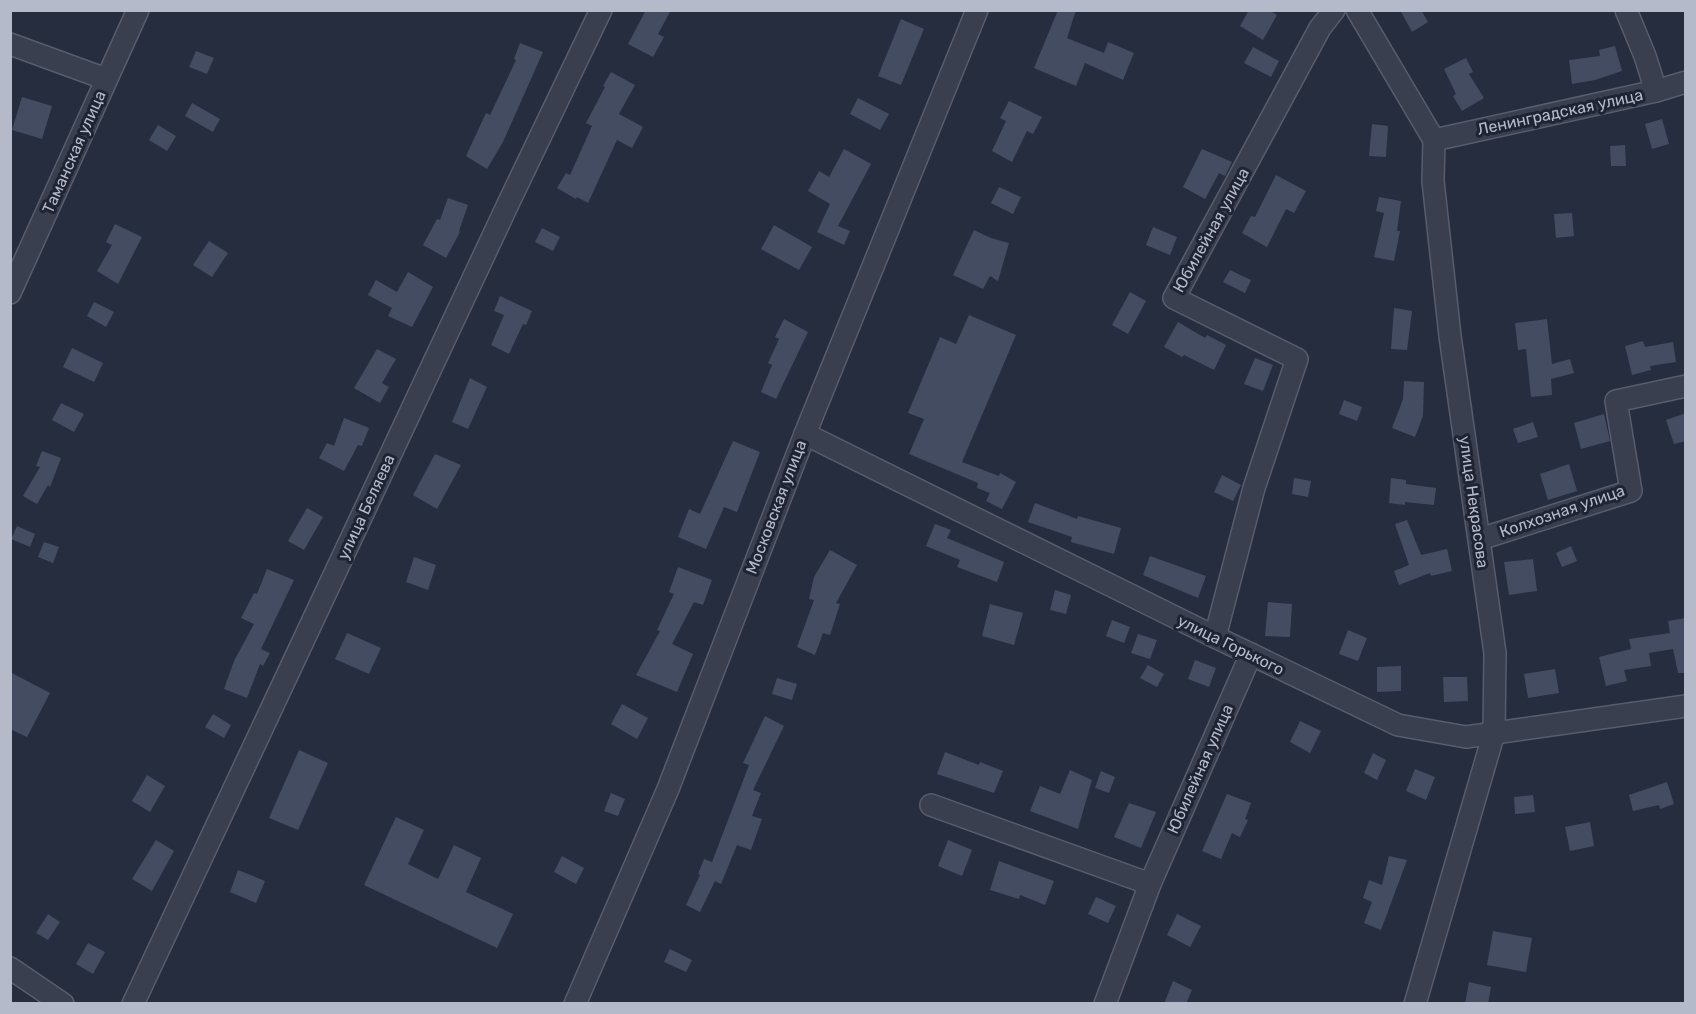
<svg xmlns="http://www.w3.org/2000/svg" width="1696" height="1014" font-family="Rubik,sans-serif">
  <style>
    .building { fill: #444c61 }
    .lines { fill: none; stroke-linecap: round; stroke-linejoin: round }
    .minor-casing { stroke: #575d6d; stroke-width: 24 }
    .minor { stroke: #393f4f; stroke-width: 21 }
    .labels { text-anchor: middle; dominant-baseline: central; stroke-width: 6; stroke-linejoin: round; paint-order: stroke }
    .street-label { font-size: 16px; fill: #b5baca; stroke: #1e2434 }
  </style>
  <rect width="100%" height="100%" fill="#252d3f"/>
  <!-- building -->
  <g class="building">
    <polygon points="646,10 671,10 658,34 664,37 653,57 628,44"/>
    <polygon points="1058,10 1076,10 1067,38 1104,53 1108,42 1134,53 1123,80 1085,63 1076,86 1034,68"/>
    <polygon points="1249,10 1269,10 1277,15 1263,40 1240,26"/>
    <polygon points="1400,10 1421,10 1428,22 1412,32"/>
    <polygon points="901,19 924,29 901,85 878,76"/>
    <polygon points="520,43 543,52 503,142 487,169 466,156 486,113 490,115 516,60 514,59"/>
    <polygon points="1615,46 1622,71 1595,80 1572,84 1569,60 1600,56 1599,50"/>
    <polygon points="1253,47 1279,61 1271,77 1244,63"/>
    <polygon points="196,51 214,58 207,74 189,67"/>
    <polygon points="1466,58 1473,72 1469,74 1484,98 1462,111 1453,96 1456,94 1444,69"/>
    <polygon points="611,72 635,85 619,114 643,127 632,148 617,140 588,203 577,197 576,199 557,188 566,173 570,175 592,126 586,123 605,87 603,86"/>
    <polygon points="22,97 52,106 42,139 12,130"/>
    <polygon points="858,98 889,114 880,130 850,114"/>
    <polygon points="1009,101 1042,117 1033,134 1027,131 1012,162 992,151 1006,121 1000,118"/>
    <polygon points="192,103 220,119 213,132 185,116"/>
    <polygon points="1662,119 1669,144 1652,149 1645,124"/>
    <polygon points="1372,124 1388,126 1386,157 1369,156"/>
    <polygon points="158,125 176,136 167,151 149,140"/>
    <polygon points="1625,145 1626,166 1611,166 1610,146"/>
    <polygon points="844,149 871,164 838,226 850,231 844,245 817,232 830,204 808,191 819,171 829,177"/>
    <polygon points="1202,149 1232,162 1225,176 1219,173 1205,199 1183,187"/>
    <polygon points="1276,175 1306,191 1294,213 1286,209 1267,247 1242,233 1251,216 1255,217"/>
    <polygon points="999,187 1021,197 1013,214 991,203"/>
    <polygon points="1379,197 1401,201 1397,231 1400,231 1394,261 1374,257 1384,213 1376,211"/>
    <polygon points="448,198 468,205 459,231 460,232 446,258 423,245 437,219 440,220"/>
    <polygon points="1572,213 1574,236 1556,238 1554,214"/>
    <polygon points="115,224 142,237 118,284 97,271 112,245 106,242"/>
    <polygon points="774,225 812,247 799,270 761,249"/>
    <polygon points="1153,227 1177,237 1170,255 1146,245"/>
    <polygon points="542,228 560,237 553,251 535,242"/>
    <polygon points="974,230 991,238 1009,243 998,281 990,276 983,289 953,275"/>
    <polygon points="209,241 228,253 212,277 193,265"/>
    <polygon points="1230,270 1251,280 1245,293 1223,282"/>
    <polygon points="408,272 433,287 412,327 388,316 392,308 368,295 376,280 397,292"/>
    <polygon points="1130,292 1146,301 1128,334 1112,325"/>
    <polygon points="500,296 532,311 526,325 523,324 509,354 491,345 504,315 494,311"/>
    <polygon points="94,302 114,312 106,327 87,316"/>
    <polygon points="1394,308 1412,311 1407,350 1391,349"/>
    <polygon points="969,315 1016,335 962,462 999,476 1000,473 1016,482 1002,509 986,501 990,493 977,488 978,483 909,454 924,419 908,413 940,337 956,344"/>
    <polygon points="784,319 808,332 776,399 761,392 772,365 768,363 779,339 775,337"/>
    <polygon points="1547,319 1552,364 1570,359 1574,373 1551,379 1552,395 1531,397 1526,349 1518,350 1515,323"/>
    <polygon points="1178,322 1205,338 1207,335 1226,345 1214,370 1184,355 1182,357 1164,347"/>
    <polygon points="1643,341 1645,347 1673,342 1676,362 1650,366 1651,370 1632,375 1625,346"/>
    <polygon points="72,348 103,363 94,382 63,367"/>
    <polygon points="377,349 396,359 382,383 389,387 380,403 354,388"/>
    <polygon points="1255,358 1273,365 1263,391 1244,384"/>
    <polygon points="470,378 487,387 468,429 452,422"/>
    <polygon points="1404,381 1424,382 1423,416 1415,437 1392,428 1403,399"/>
    <polygon points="1344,400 1362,407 1357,421 1339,414"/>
    <polygon points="61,403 84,414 74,432 52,420"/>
    <polygon points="1686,413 1686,441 1674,444 1666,420"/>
    <polygon points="1604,414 1610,441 1581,449 1574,423"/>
    <polygon points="344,418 369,428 362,446 358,445 344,471 319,458 327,443 334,446"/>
    <polygon points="1533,422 1538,437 1518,443 1513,429"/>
    <polygon points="733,441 760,452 737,512 724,507 706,549 678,537 689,509 700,514"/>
    <polygon points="42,451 61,458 50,487 48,485 37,504 23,496 40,467 36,466"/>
    <polygon points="435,454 461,465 437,509 413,495"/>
    <polygon points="1569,464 1577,491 1548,500 1540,474"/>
    <polygon points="1222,475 1241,485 1233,501 1214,492"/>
    <polygon points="1294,478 1311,481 1308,497 1292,494"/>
    <polygon points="1391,478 1406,480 1406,484 1436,488 1434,505 1405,502 1405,505 1389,503"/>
    <polygon points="1035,503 1077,519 1078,516 1121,528 1114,554 1071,542 1072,537 1028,522"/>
    <polygon points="307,508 323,517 304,550 288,541"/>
    <polygon points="1407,520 1421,555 1447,549 1452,571 1431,576 1430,573 1399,585 1394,571 1409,565 1395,524"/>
    <polygon points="935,524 951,530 947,538 1004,562 997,582 957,567 960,560 926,546"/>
    <polygon points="17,526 35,534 30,547 11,539"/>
    <polygon points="44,542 59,547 53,563 38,557"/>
    <polygon points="1571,546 1577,561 1562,567 1556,553"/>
    <polygon points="830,550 857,565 836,603 840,604 830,635 823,633 815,655 797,647 814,600 809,599 814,577"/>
    <polygon points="1150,556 1206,576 1198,598 1143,575"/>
    <polygon points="414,557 436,565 428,590 406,582"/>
    <polygon points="1533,559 1537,591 1509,595 1504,562"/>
    <polygon points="678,567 712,580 703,605 694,602 672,644 693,654 677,692 636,675 660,631 657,630 674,594 669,592"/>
    <polygon points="267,569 294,580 261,649 270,653 263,666 260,664 247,698 224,689 234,661 254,624 241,618 254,593 257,594"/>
    <polygon points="1055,590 1071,595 1066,614 1050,610"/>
    <polygon points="1268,602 1292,604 1290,637 1265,636"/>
    <polygon points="990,604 1023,613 1014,645 982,636"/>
    <polygon points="1686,618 1686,673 1678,673 1673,649 1649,653 1651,666 1624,670 1627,681 1606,686 1599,657 1631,649 1629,639 1670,633 1668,621"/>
    <polygon points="1112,620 1130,627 1124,643 1106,636"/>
    <polygon points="1348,630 1367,638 1358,661 1339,654"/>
    <polygon points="347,633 381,648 369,674 335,659"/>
    <polygon points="1138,634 1157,640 1150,659 1131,653"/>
    <polygon points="1195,660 1216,668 1209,687 1188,679"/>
    <polygon points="1148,665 1164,674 1157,687 1140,678"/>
    <polygon points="1401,666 1401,691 1377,692 1377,667"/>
    <polygon points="1555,669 1559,693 1528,698 1524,674"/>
    <polygon points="10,672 50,693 27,737 10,729"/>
    <polygon points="1443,677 1467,677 1468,701 1444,702"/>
    <polygon points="777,678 797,684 792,700 772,694"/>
    <polygon points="622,704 648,718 637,739 611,724"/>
    <polygon points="213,714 231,725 224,738 205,727"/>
    <polygon points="765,716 784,726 753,790 761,793 752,816 762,819 751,850 737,845 721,884 715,881 700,912 686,905 700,875 698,874 704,859 712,862 749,765 743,763"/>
    <polygon points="1300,721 1321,731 1310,753 1290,742"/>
    <polygon points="299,750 328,763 298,830 269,818"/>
    <polygon points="945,752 979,765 980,762 1003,771 994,793 937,774"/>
    <polygon points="1373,753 1386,760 1377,780 1364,773"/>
    <polygon points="1415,769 1435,777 1426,800 1406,791"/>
    <polygon points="1070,770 1092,780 1078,829 1030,811 1040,786 1060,794"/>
    <polygon points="1101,771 1115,777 1109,793 1095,788"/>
    <polygon points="147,775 165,786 150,812 132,801"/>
    <polygon points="1667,782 1674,804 1660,809 1659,805 1633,811 1629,795"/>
    <polygon points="611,793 625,799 618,816 604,811"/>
    <polygon points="1227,794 1251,803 1245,819 1248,820 1240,837 1232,833 1221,859 1202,851"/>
    <polygon points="1533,795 1535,812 1515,814 1514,797"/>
    <polygon points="1129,803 1156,812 1141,848 1114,837"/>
    <polygon points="396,817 424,830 408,864 438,879 454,845 481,858 466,892 513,914 497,948 364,885"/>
    <polygon points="1590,822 1594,846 1570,851 1565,827"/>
    <polygon points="156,840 174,851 152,891 132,879"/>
    <polygon points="948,840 972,850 962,876 938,866"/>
    <polygon points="562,856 584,868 576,884 554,872"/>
    <polygon points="1389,856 1407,860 1381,930 1364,923 1372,902 1363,898 1369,880 1382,885"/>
    <polygon points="999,861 1054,881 1045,905 1020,895 1019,899 990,890"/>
    <polygon points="238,870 265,881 256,903 230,892"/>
    <polygon points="1096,897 1116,906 1108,923 1088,914"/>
    <polygon points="48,914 60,922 48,940 36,933"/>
    <polygon points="1177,914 1201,926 1190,947 1167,935"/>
    <polygon points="1493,931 1532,938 1526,972 1487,965"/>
    <polygon points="88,943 105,952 93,974 76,964"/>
    <polygon points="670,949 692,960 686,972 664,962"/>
    <polygon points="1173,981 1192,990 1186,1004 1164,1004"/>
    <polygon points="1469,982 1491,987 1488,1004 1465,1004"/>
  </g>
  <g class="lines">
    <defs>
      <g id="minor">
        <polyline points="1357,10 1434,140 1433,181 1450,336 1495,653 1494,733 1415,1004"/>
        <polyline points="1626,10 1645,56 1656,91"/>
        <polyline points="10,44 106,79"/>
        <polyline points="1434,140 1656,91 1686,82"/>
        <polyline points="10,293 138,10"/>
        <polyline points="805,434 1215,637 1398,725 1466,737 1686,706"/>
        <polyline points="1480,539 1631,491 1616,401 1686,386"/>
        <polyline points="1215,637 1254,488 1297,359 1174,298 1320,28 1334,10"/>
        <polyline points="931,805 1150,884"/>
        <polyline points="10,968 63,1004"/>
        <polyline points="133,1004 508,204 601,10"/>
        <polyline points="575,1004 668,789 805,434 977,10"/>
        <polyline points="1105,1004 1150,884 1251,654"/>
      </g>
    </defs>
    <!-- minor casing -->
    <use href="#minor" class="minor-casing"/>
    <!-- minor -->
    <use href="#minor" class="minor"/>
  </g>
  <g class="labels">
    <!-- street labels -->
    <g class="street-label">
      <text transform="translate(1560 112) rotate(-12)">Ленинградская улица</text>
      <text transform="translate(74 152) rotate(-66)">Таманская улица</text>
      <text transform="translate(1211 230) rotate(-61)">Юбилейная улица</text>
      <text transform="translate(1474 502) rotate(82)">улица Некрасова</text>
      <text transform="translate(366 507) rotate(-65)">улица Беляева</text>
      <text transform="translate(776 507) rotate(-69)">Московская улица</text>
      <text transform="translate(1562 511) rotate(-19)">Колхозная улица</text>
      <text transform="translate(1231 645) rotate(26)">улица Горького</text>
      <text transform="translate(1200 769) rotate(-66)">Юбилейная улица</text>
    </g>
  </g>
  <!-- border -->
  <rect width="1696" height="1014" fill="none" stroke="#b5baca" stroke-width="24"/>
</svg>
